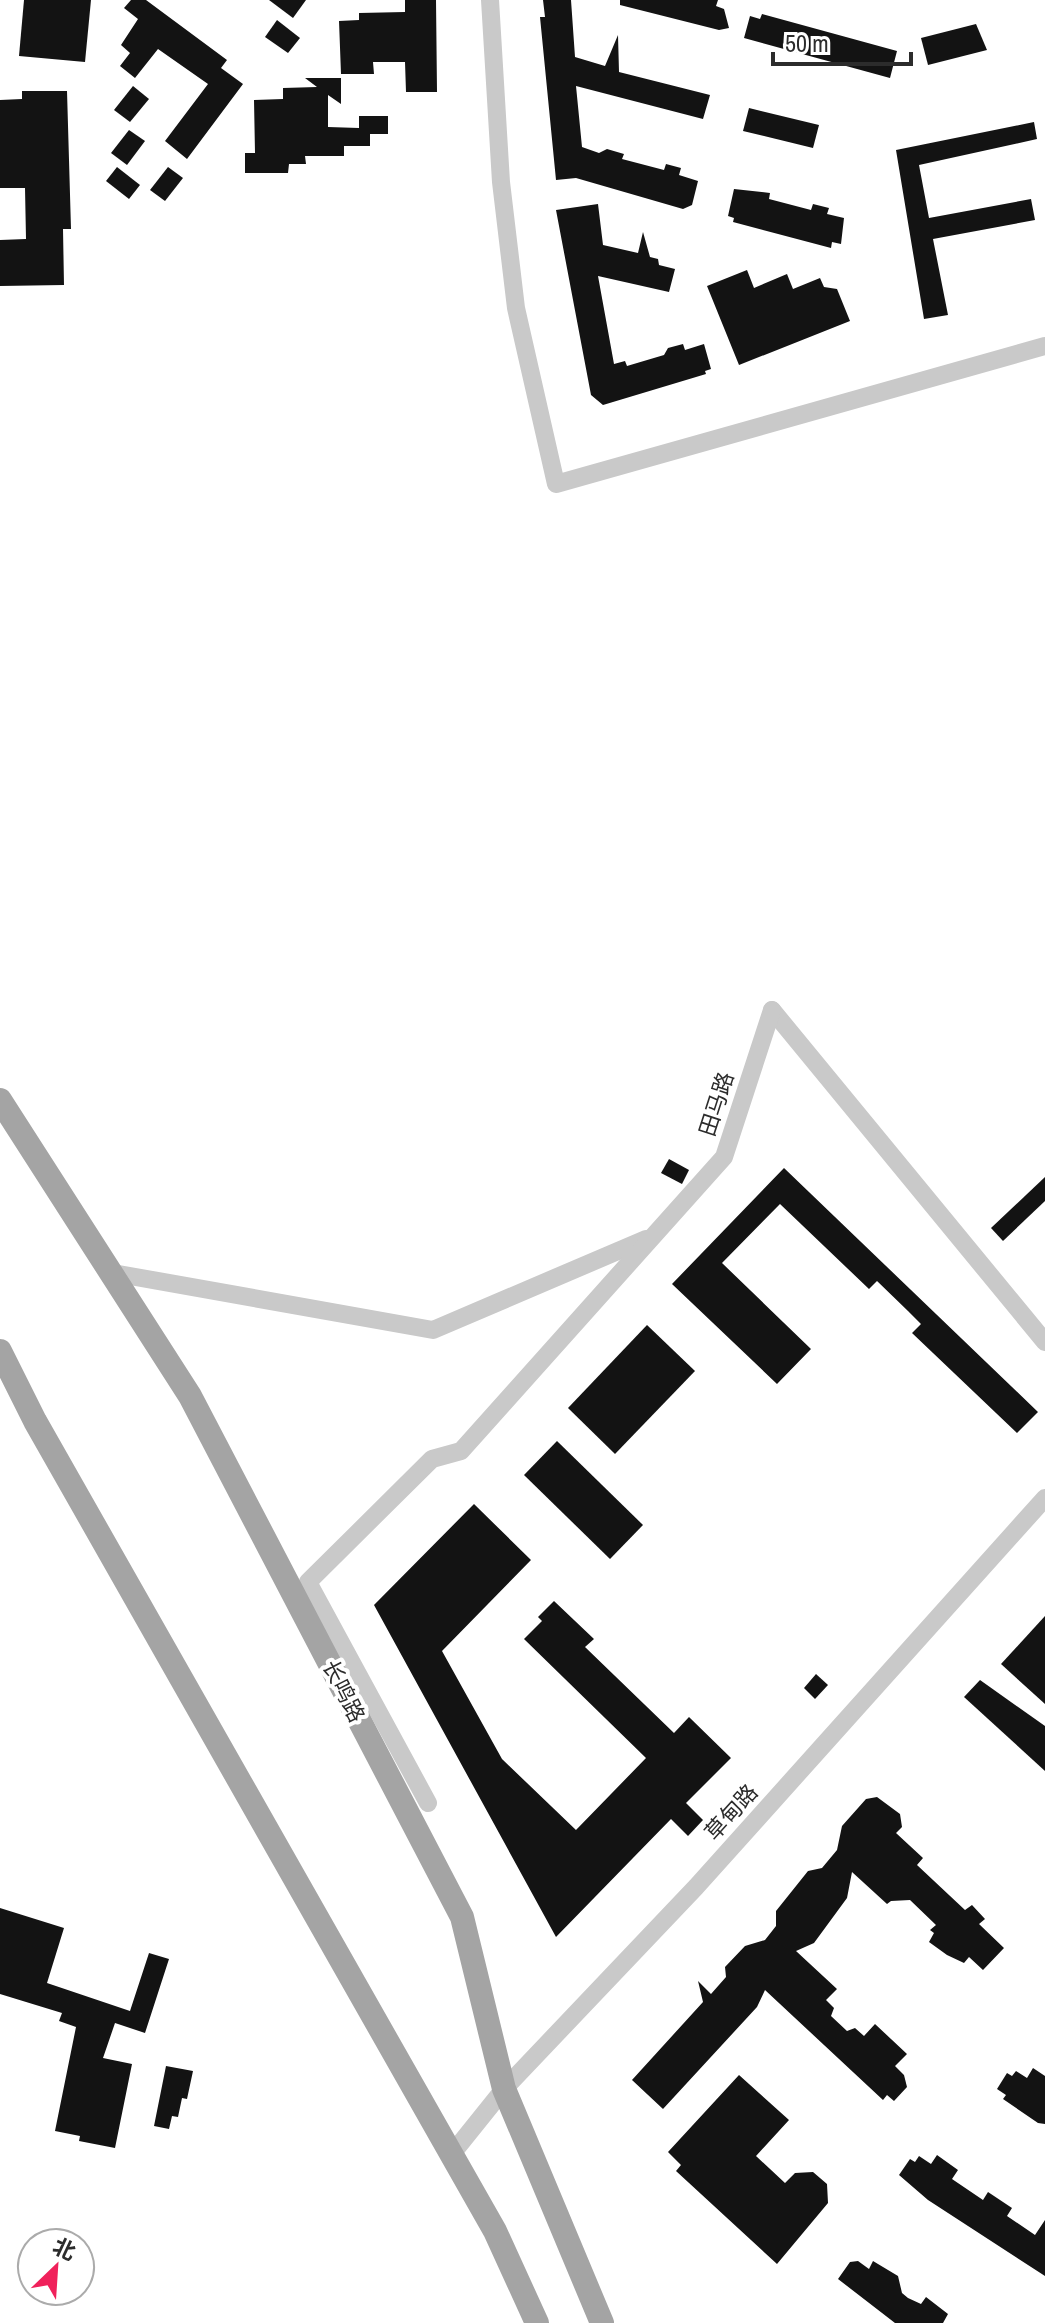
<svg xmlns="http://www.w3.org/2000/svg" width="1045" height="2323" font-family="'Archivo Narrow','Noto Sans SC',sans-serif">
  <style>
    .building { fill: #131313 }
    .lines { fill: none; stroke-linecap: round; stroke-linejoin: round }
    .minor { stroke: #c9c9c9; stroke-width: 18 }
    .major { stroke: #a4a4a4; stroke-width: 24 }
    .labels { text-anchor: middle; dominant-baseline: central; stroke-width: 8; stroke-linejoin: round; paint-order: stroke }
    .street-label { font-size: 22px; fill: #2c2c2c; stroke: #fff }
  </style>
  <rect width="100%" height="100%" fill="#fff"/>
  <!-- building -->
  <g class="building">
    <polygon points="24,0 91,0 85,62 19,56"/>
    <polygon points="131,0 146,0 227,60 221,68 243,84 187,159 165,141 208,84 158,49 135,78 120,66 130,53 121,45 138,19 124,8"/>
    <polygon points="269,0 306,0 293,18"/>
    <polygon points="405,0 436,0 437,92 406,92 405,62 373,62 374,74 341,74 339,21 359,20 359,13 405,12"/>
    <polygon points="543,0 571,0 575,57 605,66 618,35 619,72 710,95 703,119 576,86 582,147 599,153 607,149 624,154 622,159 664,170 666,164 681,168 679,175 698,181 692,205 683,209 576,178 556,180 540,17 545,17"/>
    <polygon points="620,0 718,0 716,6 724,9 729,28 719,30 620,5"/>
    <polygon points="762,14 897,51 890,78 744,38 750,16 760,19"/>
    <polygon points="277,20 300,38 288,53 265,37"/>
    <polygon points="976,24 987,50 928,65 921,38"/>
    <polygon points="305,78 341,78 341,104 328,95 328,127 359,128 359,116 388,116 388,134 370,134 370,146 344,146 344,156 305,156 306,164 289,164 288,173 245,173 245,153 255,153 254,100 283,99 283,88 317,87"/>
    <polygon points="133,86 149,99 130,122 114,110"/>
    <polygon points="22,91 67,91 71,229 63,229 64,285 0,286 0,240 26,239 25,188 0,188 0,100 22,99"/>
    <polygon points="749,108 819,125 813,148 743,131"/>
    <polygon points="1034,122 1037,139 919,165 929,218 1031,199 1035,220 933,239 948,315 924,319 896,150"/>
    <polygon points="129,130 145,141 127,165 111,153"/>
    <polygon points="117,167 140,185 129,199 106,181"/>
    <polygon points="168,167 183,178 165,201 150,190"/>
    <polygon points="734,189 770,193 769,199 811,210 813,204 829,208 827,214 844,218 841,244 832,242 831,248 733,222 734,218 728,216"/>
    <polygon points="598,204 603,245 638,253 643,232 650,257 658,259 659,265 675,269 669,292 598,276 614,364 625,361 627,366 664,355 668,348 683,344 685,350 704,344 711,369 705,371 706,374 603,405 591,395 556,210"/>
    <polygon points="747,270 754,288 787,274 793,289 820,278 824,287 837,289 850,321 739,365 707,286"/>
    <polygon points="669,1159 689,1170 682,1184 661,1173"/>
    <polygon points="784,1168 1038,1412 1017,1433 912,1333 921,1324 908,1311 877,1281 869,1289 780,1204 722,1263 811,1349 777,1384 672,1284"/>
    <polygon points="1045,1177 1045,1201 1003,1241 991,1228"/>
    <polygon points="647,1325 695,1371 615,1454 568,1408"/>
    <polygon points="557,1441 643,1525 610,1559 524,1475"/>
    <polygon points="474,1504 531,1560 442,1651 502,1759 576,1830 646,1758 524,1639 542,1621 538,1617 554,1601 594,1639 585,1647 674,1733 689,1717 731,1758 686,1803 703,1820 688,1836 671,1819 556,1937 374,1605"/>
    <polygon points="1045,1616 1045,1704 1001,1664"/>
    <polygon points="816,1674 828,1685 815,1699 804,1688"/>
    <polygon points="980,1680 1045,1726 1045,1771 964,1697"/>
    <polygon points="877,1797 900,1814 902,1827 896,1833 923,1858 917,1865 965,1910 972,1905 985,1919 979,1924 1004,1948 983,1970 969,1957 964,1963 947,1955 929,1942 934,1933 930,1930 936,1925 910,1900 891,1901 887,1904 852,1872 847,1898 814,1943 796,1951 837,1989 826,2000 834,2008 831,2016 847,2031 855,2028 864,2036 875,2024 907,2054 895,2066 904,2075 907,2087 894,2101 887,2095 883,2100 765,1990 757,2007 663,2109 632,2080 703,2002 698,1981 711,1994 726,1977 725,1967 745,1946 765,1940 776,1926 776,1911 808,1871 822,1868 837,1850 842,1826 866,1799"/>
    <polygon points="0,1908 64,1928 47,1983 130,2011 149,1953 169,1959 145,2033 115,2023 103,2058 132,2064 115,2148 79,2141 80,2136 55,2131 76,2027 59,2021 62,2013 0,1994"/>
    <polygon points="166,2066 193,2071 187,2099 182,2098 178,2117 172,2116 169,2129 154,2126"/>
    <polygon points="1033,2068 1045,2076 1045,2124 1038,2123 1003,2099 1006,2095 997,2089 1007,2073 1012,2076 1016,2071 1027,2078"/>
    <polygon points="739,2075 789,2120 756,2156 785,2183 795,2173 813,2172 827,2184 828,2203 777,2264 676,2171 681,2165 668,2152"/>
    <polygon points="937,2155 958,2170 952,2179 983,2200 988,2192 1012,2208 1007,2216 1035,2235 1045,2220 1045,2276 928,2200 899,2175 910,2159 915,2162 919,2156 931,2164"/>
    <polygon points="858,2261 869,2269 873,2261 898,2276 902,2293 908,2298 921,2304 926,2297 948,2314 943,2323 895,2323 838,2279 850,2262"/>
  </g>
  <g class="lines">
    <!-- minor -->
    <g class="minor">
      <polyline points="490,0 501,182 516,308 556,484 1045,346"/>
      <polyline points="772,1010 1045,1342"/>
      <polyline points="113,1273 433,1330 646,1239"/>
      <polyline points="428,1803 308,1582 432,1459 461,1451 724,1157 772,1010"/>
      <polyline points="451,2155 504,2089 696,1887 1045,1498"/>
    </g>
    <!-- major -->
    <g class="major">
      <polyline points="0,1100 190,1396 462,1917 504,2089 602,2323"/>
      <polyline points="0,1351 35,1421 495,2231 537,2323"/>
    </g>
  </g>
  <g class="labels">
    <!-- street labels -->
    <g class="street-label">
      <text transform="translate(716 1104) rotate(-72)">田马路</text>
      <text transform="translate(344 1691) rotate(63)">长鸣路</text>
      <text transform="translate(731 1812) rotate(-48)">草甸路</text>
    </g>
  </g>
  <!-- north arrow -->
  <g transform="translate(56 2267) rotate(25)"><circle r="38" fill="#ffffff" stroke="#ababab" stroke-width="2"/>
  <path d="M0-6L14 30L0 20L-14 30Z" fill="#f0215b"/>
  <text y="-12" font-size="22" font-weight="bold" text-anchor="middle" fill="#2c2c2c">北</text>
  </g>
  <!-- scale -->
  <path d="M773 52v12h138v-12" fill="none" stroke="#2c2c2c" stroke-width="4"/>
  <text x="785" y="52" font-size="24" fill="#2c2c2c" stroke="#ffffff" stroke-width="6" paint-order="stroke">50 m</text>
</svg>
